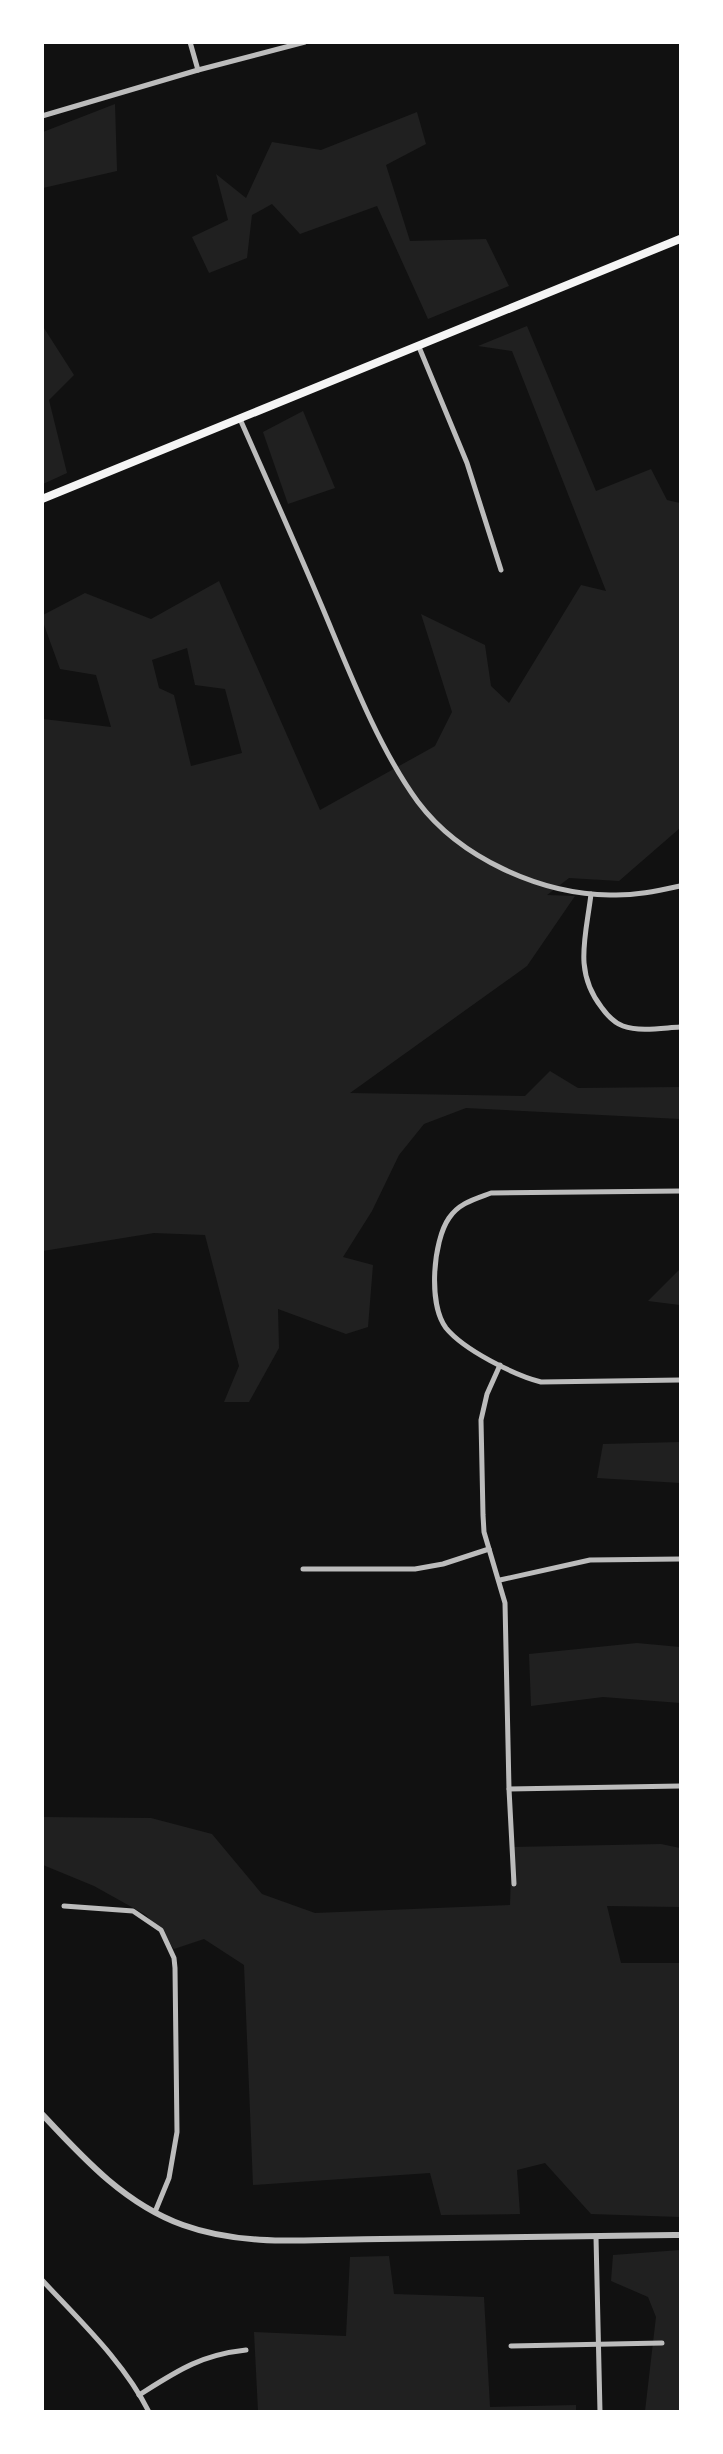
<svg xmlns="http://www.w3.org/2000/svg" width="723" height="2454" font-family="'Titillium Web',sans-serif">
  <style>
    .green { fill: #202020; fill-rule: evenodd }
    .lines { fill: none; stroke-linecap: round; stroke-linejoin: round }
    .minor { stroke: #bcbcbc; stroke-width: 5 }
    .tertiary { stroke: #bcbcbc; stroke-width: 6 }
    .primary { stroke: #f5f5f5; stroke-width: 8 }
  </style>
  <rect width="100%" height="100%" fill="#111"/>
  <!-- green -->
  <g class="green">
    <polygon points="115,104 117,171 43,188 43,132"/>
    <polygon points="417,112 426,144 386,165 410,241 486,239 509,286 428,319 377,206 300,234 272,204 252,215 247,258 209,273 192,237 228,220 216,174 246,198 272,142 321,150"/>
    <polygon points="42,325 74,375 49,400 67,473 43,484"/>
    <path d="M527 326 596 491 651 469 667 500 680 503V828L619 881 569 878 547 895 575 896 527 966 350 1093 525 1096 550 1071 578 1088 680 1087V1119L466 1108 424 1124 399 1155 372 1211 343 1257 373 1265 368 1327 346 1334 278 1309 279 1348 249 1402H224L239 1366 205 1235 154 1233 43 1251V719L111 727 96 675 60 669 43 622V615L85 593 151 619 219 581 320 810 435 746 452 712 421 614 485 645 491 686 509 703 581 585 606 591 512 351 478 346ZM187 648 195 685 225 689 242 753 191 766 174 695 159 688 152 660Z"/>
    <polygon points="303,411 335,488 288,504 263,432"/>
    <polygon points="680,1269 680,1305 648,1301"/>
    <polygon points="680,1442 680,1483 597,1478 603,1444"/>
    <polygon points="637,1643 680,1647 680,1703 603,1697 531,1706 529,1654"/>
    <polygon points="42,1817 151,1818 212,1834 262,1894 315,1913 510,1905 512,1847 661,1844 680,1848 680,1907 607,1906 621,1963 680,1963 680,2217 591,2214 545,2163 517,2170 520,2214 441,2215 430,2173 253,2185 244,1965 204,1939 174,1949 146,1915 94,1886 43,1865"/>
    <polygon points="680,2250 680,2411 645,2411 656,2317 648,2297 611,2281 613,2255"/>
    <polygon points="389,2256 394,2294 484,2297 490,2407 576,2405 576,2411 258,2411 254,2332 346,2336 350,2257"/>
  </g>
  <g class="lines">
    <!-- minor -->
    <g class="minor">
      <polyline points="190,42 198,70"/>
      <polyline points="42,116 198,70 305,42"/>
      <polyline points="419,347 467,463 501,570"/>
      <path d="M240 419C268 482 296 545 323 609 349 671 379 749 418 802 460 858 540 894 610 895 634 896 657 891 680 886"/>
      <path d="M591 894C586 937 573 971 602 1008 607 1015 615 1023 623 1026 640 1032 662 1028 680 1027"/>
      <path d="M680 1191 491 1193C475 1199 459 1203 449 1218 433 1241 428 1304 446 1328 464 1350 514 1375 541 1382L680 1380"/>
      <polyline points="500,1365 487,1394 481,1420 483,1515 484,1532 505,1603 509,1789 514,1884"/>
      <polyline points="303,1569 415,1569 443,1564 489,1549"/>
      <polyline points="500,1580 590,1560 680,1559"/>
      <polyline points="509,1789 680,1786"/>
      <polyline points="64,1906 133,1911 161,1930 174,1958 175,1968 177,2132 169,2178 155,2212"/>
      <polyline points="596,2237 600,2412"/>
      <path d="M42 2280C80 2321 124 2362 149 2412"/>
      <polyline points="511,2346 662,2343"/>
      <path d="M139 2395C177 2371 200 2355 246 2350"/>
    </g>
    <!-- tertiary -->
    <path class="tertiary" d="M42 2114C84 2159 125 2204 183 2225 246 2248 317 2239 382 2239 482 2238 581 2237 680 2235"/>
    <!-- primary -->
    <polyline class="primary" points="42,499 680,239"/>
  </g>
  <!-- border -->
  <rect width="723" height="2454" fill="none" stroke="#ffffff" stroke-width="88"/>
</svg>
